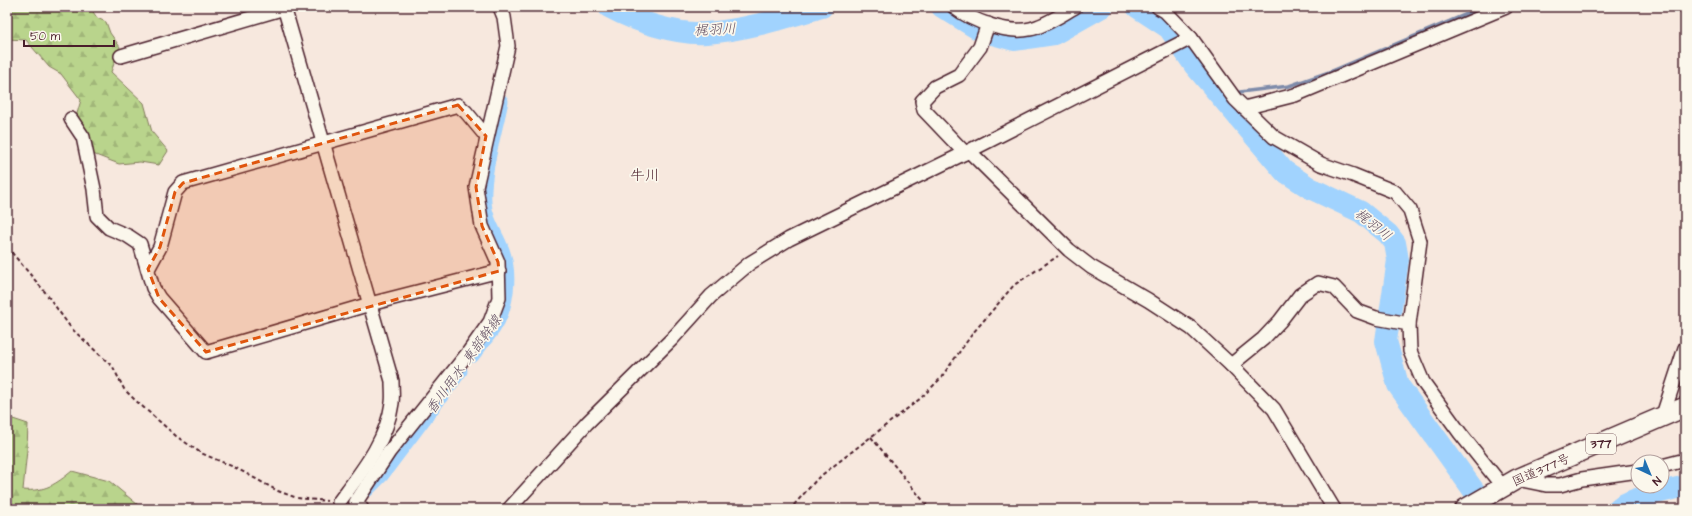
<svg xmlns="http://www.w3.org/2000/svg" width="1692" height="516" font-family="'Architects Daughter','Klee One',sans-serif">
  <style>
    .forest { fill: url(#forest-firs); stroke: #827a5c }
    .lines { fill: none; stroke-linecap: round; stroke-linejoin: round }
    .stream { stroke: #7e8baa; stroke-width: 3.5 }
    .canal { stroke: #a1d3fe; stroke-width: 13 }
    .river { stroke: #a1d3fe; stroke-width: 22 }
    .minor-casing { stroke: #4a1f2b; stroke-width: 16 }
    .highway-casing { stroke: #4a1f2b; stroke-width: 22 }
    .path { stroke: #4a1f2b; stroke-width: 2; stroke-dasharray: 4 3; stroke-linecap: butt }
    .minor { stroke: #fbf7ec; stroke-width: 13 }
    .highway { stroke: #fbf7ec; stroke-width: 19 }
    .marked { fill: #e0560e; fill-opacity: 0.2; stroke: #e0560e; stroke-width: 3; stroke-dasharray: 8 5; stroke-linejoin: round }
    .labels { text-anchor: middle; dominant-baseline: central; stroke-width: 3.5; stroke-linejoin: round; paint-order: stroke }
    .shield { fill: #fbf7ec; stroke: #7f6065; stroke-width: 1 }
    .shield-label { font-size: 12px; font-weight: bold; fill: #4a1f2b }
    .street-label { font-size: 13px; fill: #4a1f2b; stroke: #fbf7ec }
    .water-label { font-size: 14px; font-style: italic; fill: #604c60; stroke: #fbf7ec }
    .quarter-label { font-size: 15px; fill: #4a1f2b; stroke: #fbf7ec }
  </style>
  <defs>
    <pattern id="forest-firs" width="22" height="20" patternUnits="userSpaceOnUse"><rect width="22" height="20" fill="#b9d48c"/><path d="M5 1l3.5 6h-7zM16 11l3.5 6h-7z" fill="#a1b679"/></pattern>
  </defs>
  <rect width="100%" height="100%" fill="#f7e8de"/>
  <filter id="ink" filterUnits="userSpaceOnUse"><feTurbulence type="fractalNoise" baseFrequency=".025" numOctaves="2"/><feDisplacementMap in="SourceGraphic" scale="8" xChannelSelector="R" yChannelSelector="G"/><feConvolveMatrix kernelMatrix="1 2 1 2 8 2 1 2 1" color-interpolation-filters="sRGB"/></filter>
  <g filter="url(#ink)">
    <!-- forest -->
    <g class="forest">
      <polygon points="7,7 90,7 97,18 106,22 110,33 120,47 111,72 144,103 152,132 168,151 159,165 140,162 119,164 93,154 76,117 81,100 61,74 49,67 26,40 7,39"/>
      <path d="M7 417 28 424 27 450 23 490C45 492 56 484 72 471L109 481 143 509H7Z"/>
    </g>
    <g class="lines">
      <!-- stream -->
      <polyline class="stream" points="1240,92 1289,86 1332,71 1483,7"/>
      <!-- canal -->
      <g class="canal">
        <path d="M473 356C480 347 487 338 494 329 508 308 512 275 503 250 497 234 486 220 485 202 483 173 496 131 502 101"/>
        <polyline points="367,491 382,476 461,371"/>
      </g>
      <!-- river -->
      <g class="river">
        <path d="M609 7C635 21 676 35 706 33 746 30 784 18 822 7"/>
        <polyline points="942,7 981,31 1014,40 1054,34 1102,7"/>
        <polyline points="1137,7 1169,28 1195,66 1284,171 1310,188 1361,212 1388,234 1395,243 1398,260 1386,341 1398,385 1487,509"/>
        <path d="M1618 509C1625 499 1671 490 1685 486"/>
      </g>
      <defs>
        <g id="minor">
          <path d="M284 7 392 381C392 389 393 396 392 403 387 441 361 472 339 502"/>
          <path d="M954 7C972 21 1007 34 1030 29 1045 26 1062 14 1075 7"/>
          <polyline points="1158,7 1165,11 1191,38 1235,99 1274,137 1321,164 1353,175 1395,192 1410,210 1420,241 1409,324 1410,351 1423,382 1460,433 1503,487"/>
          <polyline points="121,56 288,7"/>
          <polyline points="1244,108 1295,95 1506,7"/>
          <polyline points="71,119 83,137 94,189 97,216 109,228 128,236 140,244 153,288 159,298 206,352 370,304 499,271"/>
          <polyline points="969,151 1069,250 1091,267 1148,300 1191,328 1231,365 1274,409 1334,509"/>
          <polyline points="965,153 924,110 922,101 935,87 959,75 980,47 988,24"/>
          <polyline points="148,269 160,247 175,192 183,183 458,105 466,112 486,136"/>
          <polyline points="1231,365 1263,339 1280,321 1300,295 1318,283 1334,287 1357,311 1376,318 1409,324"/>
          <polyline points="1662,418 1685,348"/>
          <polyline points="1662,466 1685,460"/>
          <polyline points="1517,479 1546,485 1560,485 1582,479 1638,471"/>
          <polyline points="362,509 356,502 389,452 468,353 490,322 499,298 498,262 482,226 476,187 508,46 504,17 500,7"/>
          <polyline points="509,509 587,423 673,338 711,296 750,263 789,239 965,153 1191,38"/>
        </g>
        <polyline id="highway" points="1465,509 1517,479 1685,407"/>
      </defs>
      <!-- minor casing -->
      <use href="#minor" class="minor-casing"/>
      <!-- highway casing -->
      <use href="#highway" class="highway-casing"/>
      <!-- path -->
      <g class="path">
        <polyline points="7,247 45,292 71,328 113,367 124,389 135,400 176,436 201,453 236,468 278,491 297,498 327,501"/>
        <polyline points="871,437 930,509"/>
        <polyline points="788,509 793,506 818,478 921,398 940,379 973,333 1014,285 1058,256"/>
      </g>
      <!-- minor -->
      <use href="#minor" class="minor"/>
      <!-- highway -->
      <use href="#highway" class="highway"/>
    </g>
  </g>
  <!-- marked area -->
  <path class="marked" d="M458 105 486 136 476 187 482 226 498 262 499 271 206 352 159 298 148 269 160 247 175 192 183 183Z"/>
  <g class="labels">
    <!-- shield labels -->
    <rect class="shield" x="1586" y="434" width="30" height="20" rx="3"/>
    <g class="shield-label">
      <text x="1601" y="444">377</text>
    </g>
    <!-- street labels -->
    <g class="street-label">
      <text transform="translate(1541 470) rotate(-24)">国道377号</text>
    </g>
    <!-- water labels -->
    <g class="water-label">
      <text transform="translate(715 30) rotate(-3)">梶羽川</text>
      <text transform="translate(1373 225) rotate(39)">梶羽川</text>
      <text transform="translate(464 365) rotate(-54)">香川用水 東部幹線</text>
    </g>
    <!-- quarter labels -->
    <g class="quarter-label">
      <text x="645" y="175">牛川</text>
    </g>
  </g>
  <!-- margin -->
  <rect width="1692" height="516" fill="none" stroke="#fbf7ec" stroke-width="24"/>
  <rect x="12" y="12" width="1668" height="492" fill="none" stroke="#4a1f2b" stroke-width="1.5" filter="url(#ink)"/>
  <!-- north arrow -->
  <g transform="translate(1650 474) rotate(136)"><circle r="19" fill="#fbf7ec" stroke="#b4a19f"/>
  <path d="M0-3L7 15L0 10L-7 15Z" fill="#1f6fb2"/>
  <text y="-6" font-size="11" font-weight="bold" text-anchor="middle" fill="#4a1f2b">N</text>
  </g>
  <!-- scale -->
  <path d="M24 40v6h90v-6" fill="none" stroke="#4a1f2b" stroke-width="2"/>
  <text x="30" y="40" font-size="12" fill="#4a1f2b" stroke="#fbf7ec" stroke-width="3" paint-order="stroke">50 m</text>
</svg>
